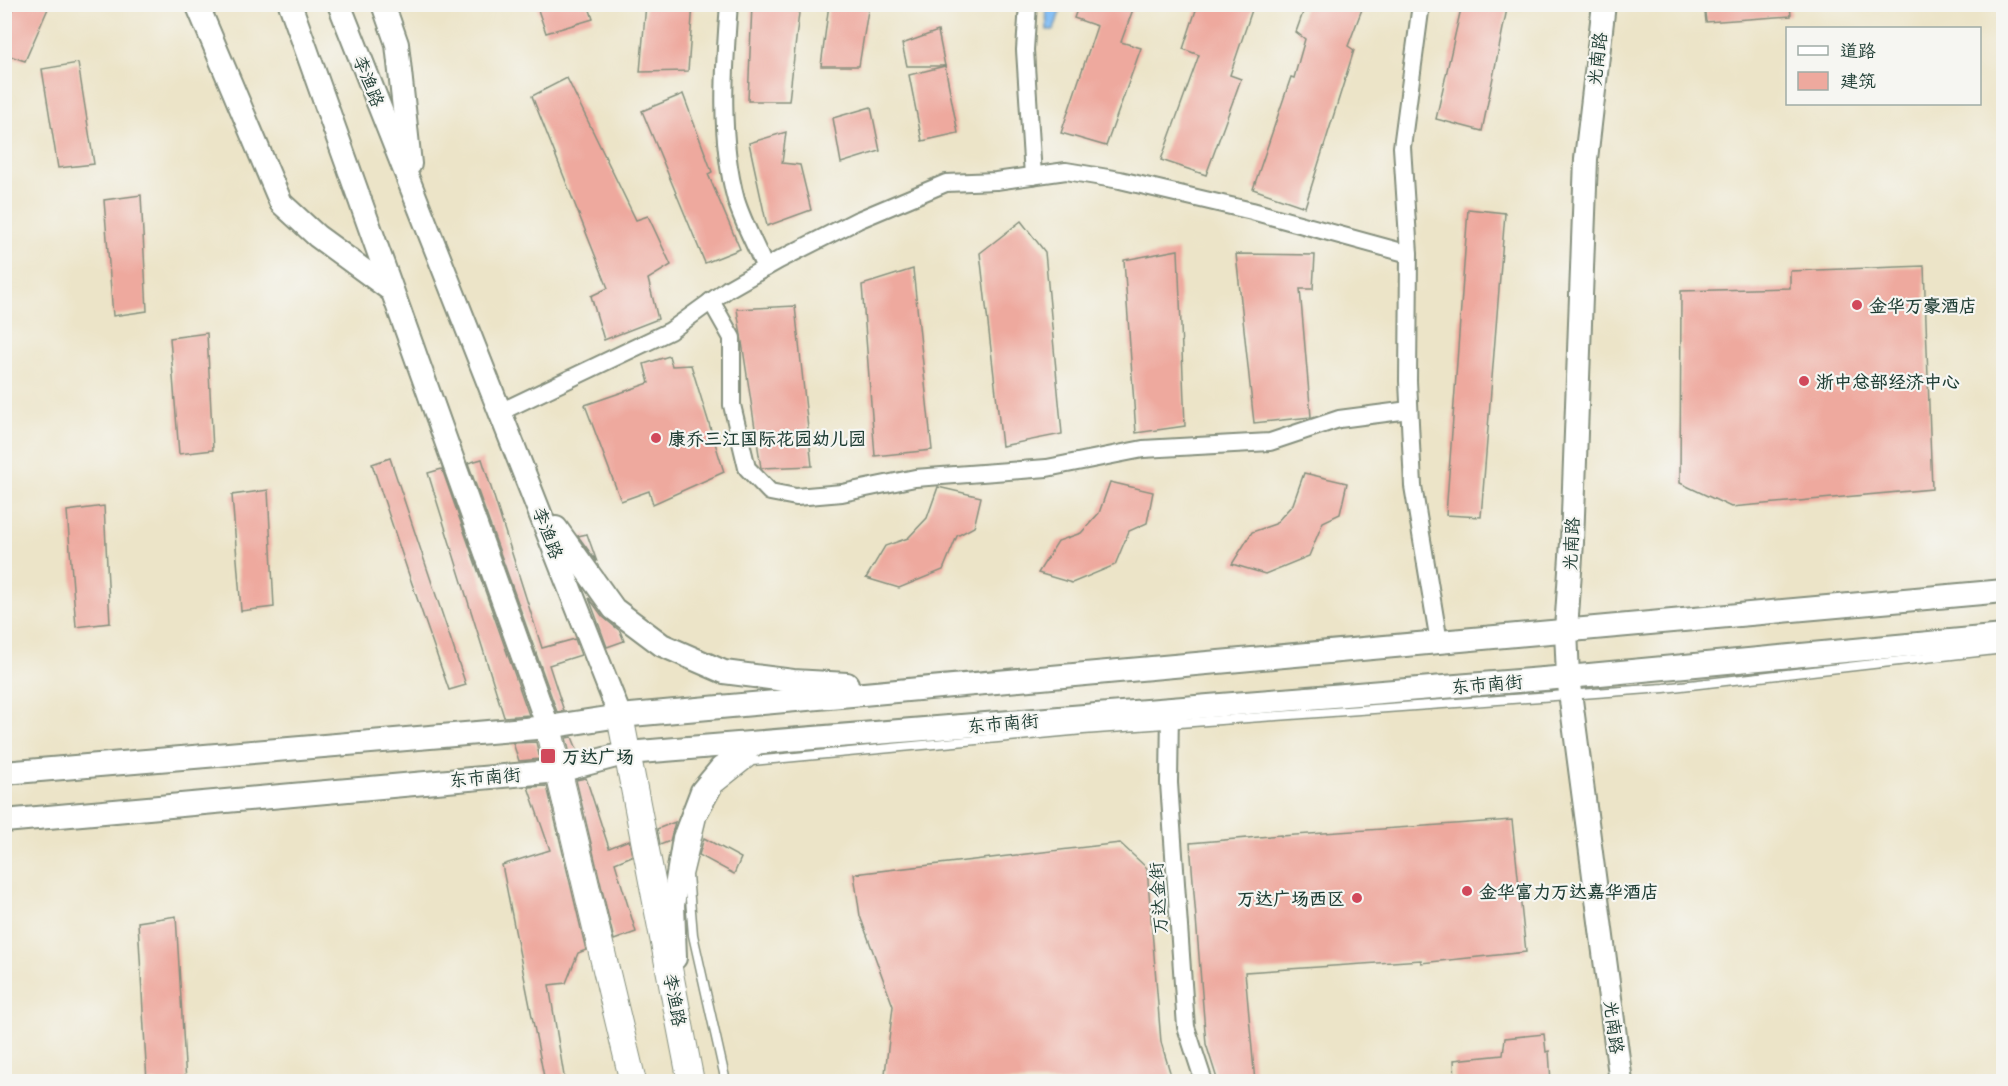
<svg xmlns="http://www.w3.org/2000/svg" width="2008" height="1086" font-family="'Patrick Hand','LXGW WenKai TC',sans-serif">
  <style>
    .water { fill: #82bdf4; stroke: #507d94; stroke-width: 1.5 }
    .building { fill: #eea99e }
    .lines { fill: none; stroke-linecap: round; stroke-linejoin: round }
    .lane-casing { stroke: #86907e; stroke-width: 11 }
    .street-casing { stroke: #86907e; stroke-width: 20 }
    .secondary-casing { stroke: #86907e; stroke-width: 26 }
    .primary-casing { stroke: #86907e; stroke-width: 28 }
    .lane { stroke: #fff; stroke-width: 8 }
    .street { stroke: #fff; stroke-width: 16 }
    .secondary { stroke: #fff; stroke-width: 22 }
    .primary { stroke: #fff; stroke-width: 26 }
    .poi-dot { fill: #d1495b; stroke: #f6f6f2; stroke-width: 2 }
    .labels { text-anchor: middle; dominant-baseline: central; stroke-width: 4.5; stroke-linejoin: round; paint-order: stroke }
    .street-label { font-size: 18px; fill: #1f3d34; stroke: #f6f6f2 }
    .poi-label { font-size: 18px; font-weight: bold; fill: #1f3d34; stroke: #f6f6f2; text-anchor: start }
  </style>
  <rect width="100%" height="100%" fill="#f6f6f2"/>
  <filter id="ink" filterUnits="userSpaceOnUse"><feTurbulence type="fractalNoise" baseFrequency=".0167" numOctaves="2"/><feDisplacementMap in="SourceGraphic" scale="12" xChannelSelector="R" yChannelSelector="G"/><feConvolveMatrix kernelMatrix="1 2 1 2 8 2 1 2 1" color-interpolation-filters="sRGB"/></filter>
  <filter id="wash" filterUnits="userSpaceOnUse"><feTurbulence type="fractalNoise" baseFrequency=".008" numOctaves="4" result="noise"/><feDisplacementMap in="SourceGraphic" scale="24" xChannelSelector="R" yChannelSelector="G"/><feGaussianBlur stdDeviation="1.35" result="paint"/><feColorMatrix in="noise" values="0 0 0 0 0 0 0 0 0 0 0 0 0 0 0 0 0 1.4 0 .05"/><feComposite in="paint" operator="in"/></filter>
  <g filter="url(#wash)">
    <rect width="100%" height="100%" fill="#ece4c8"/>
    <!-- water -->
    <polygon class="water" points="1046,5 1062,5 1054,30 1047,30"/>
    <g id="blocks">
      <!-- building -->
      <g class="building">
        <polygon points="15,4 50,4 25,61 4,54 4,28"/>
        <polygon points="536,4 588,4 593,19 546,33"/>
        <polygon points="646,4 693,4 688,71 640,72"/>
        <polygon points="752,4 800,4 789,101 748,101"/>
        <polygon points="829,4 869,4 859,66 821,66"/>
        <polygon points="1079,4 1135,4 1121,42 1141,48 1106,146 1061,133 1097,26 1074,18"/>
        <polygon points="1198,4 1254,4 1230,75 1241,79 1206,175 1161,160 1199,55 1183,49"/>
        <polygon points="1306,4 1364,4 1348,46 1354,50 1305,207 1253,189 1291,77 1294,78 1305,39 1296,32"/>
        <polygon points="1462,4 1508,4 1482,131 1436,119"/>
        <polygon points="1704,4 1790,4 1791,16 1706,22"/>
        <polygon points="938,31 945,66 907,66 902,44"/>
        <polygon points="78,63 94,164 58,168 42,69"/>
        <polygon points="945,66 958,133 922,141 909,75"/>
        <polygon points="567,78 636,220 648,216 671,265 648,279 658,319 604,340 591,296 608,288 532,96"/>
        <polygon points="683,94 712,172 708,174 740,249 705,263 642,111"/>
        <polygon points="871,107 880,151 841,163 833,118"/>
        <polygon points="786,132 782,163 800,165 811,210 767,226 749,143"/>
        <polygon points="141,195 147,311 113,316 104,200"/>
        <polygon points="1468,209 1505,213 1481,517 1446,515"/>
        <polygon points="1021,221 1045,252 1062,434 1002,446 980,253"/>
        <polygon points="1178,250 1185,426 1136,433 1124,260"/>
        <polygon points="1236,254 1315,255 1313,289 1300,289 1311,417 1254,423"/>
        <polygon points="1924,266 1932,489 1731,507 1680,483 1681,291 1790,288 1790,271"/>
        <polygon points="913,269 932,450 875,456 862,285"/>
        <polygon points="795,306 812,466 761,468 737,309"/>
        <polygon points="207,333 213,450 179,454 170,338"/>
        <polygon points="669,356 672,366 691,365 724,472 653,504 649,491 621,501 585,405 649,383 644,364"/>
        <polygon points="390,458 466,685 449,690 409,575 372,464"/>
        <polygon points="482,459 542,648 575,639 581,655 549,665 564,711 557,712 468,463"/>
        <polygon points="442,469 529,715 504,717 428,473"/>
        <polygon points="1304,473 1347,483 1340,514 1323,522 1309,556 1265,574 1232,564 1252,532 1275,524 1293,504"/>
        <polygon points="1110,482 1153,492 1147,523 1129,531 1115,565 1072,583 1038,573 1058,541 1081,533 1099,513"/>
        <polygon points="938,487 981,497 974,527 957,536 943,570 899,588 866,578 885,546 908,538 927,518"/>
        <polygon points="268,490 274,607 241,611 232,495"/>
        <polygon points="104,506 110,623 76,627 67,511"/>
        <polygon points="587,534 597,562 578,536"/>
        <polygon points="589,598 603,617 620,631 624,641 607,647"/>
        <polygon points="572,737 578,752 570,754 566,738"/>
        <polygon points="536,742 540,759 519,761 513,743"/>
        <polygon points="586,778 609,848 629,840 632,856 615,863 636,932 614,940 576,780"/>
        <polygon points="547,786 586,950 578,953 566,983 549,985 565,1082 545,1082 502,865 550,850 528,787"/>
        <polygon points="1512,820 1526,952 1421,963 1421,960 1245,972 1255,1082 1218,1082 1206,1044 1190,843 1281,835 1281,836"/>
        <polygon points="675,822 670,841 660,845 657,829"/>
        <polygon points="704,838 741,858 734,874 699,855"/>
        <polygon points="1120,843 1147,868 1161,1042 1173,1082 884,1082 893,1006 860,916 854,874"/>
        <polygon points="176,916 186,1082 147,1082 138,922"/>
        <polygon points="1544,1034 1546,1052 1549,1051 1551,1082 1455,1082 1454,1060 1503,1055 1505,1038"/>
      </g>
    </g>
  </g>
  <g filter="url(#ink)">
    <use href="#blocks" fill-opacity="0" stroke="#86907e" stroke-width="1.5"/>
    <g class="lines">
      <defs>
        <polyline id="lane" points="726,1082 693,935 688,875 702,817 718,788 752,761 1083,730 1664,688 2004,649"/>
        <g id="street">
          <path d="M729 4C724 69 719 137 736 200 743 223 756 246 765 268"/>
          <polyline points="1028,4 1025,50 1033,176"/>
          <polyline points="1421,4 1402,147 1409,254 1408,381 1413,486 1439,642"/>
          <polyline points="711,301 732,338 732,405 747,468 770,492 796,497 842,493 915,478 1047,468 1143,449 1270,442 1339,419 1409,410"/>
          <polyline points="500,412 670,331 728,289 779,260 858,220 946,183 996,181 1066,171 1120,180 1252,211 1409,254"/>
          <polyline points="1170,709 1169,783 1186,1027 1204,1082"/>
        </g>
        <g id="secondary">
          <polyline points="197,4 281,203 317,236 392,291"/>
          <polyline points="290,4 548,727"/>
          <polyline points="339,4 620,716"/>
          <polyline points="383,4 397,44 410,164"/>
          <polyline points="1604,4 1586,159 1572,542 1566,630 1568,677 1621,1082"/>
          <polyline points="556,528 614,609 662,645 724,672 793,681 847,684"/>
          <polyline points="4,773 548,727 620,716 2004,591"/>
          <polyline points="4,821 559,771 627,753 1568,677 2004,636"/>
          <polyline points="675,958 673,905 684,838 702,791 721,768 755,744"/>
        </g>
        <g id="primary">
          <polyline points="620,716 691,1082"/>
          <polyline points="548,727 633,1082"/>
        </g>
      </defs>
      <!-- lane casing -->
      <use href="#lane" class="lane-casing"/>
      <!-- street casing -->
      <use href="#street" class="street-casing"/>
      <!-- secondary casing -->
      <use href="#secondary" class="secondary-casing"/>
      <!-- primary casing -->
      <use href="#primary" class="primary-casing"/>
      <!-- lane -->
      <use href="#lane" class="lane"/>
      <!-- street -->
      <use href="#street" class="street"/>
      <!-- secondary -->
      <use href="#secondary" class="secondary"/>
      <!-- primary -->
      <use href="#primary" class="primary"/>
    </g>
  </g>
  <!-- markers -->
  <g class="poi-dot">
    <circle cx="1857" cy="305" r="6"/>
    <circle cx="1804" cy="381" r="6"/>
    <circle cx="656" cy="438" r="6"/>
    <rect x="540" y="748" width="16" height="16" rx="3"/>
    <circle cx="1467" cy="891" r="6"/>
    <circle cx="1357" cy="898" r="6"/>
  </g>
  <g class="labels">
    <!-- street labels -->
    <g class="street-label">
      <text transform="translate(1597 59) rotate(-83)">光南路</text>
      <text transform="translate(369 81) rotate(68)">李渔路</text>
      <text transform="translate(548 533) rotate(69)">李渔路</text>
      <text transform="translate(1571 544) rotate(-87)">光南路</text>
      <text transform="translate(1487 684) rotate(-5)">东市南街</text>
      <text transform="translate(1003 723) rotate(-5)">东市南街</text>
      <text transform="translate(485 777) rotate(-5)">东市南街</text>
      <text transform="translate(1158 898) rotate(-94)">万达金街</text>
      <text transform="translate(675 1000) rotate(79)">李渔路</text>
      <text transform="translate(1614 1027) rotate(83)">光南路</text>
    </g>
    <!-- poi labels -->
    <g class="poi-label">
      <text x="1869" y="305">金华万豪酒店</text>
      <text x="1816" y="381">浙中总部经济中心</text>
      <text x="668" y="438">康乔三江国际花园幼儿园</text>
      <text x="562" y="756">万达广场</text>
      <text x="1479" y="891">金华富力万达嘉华酒店</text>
      <text x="1345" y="898" text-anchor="end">万达广场西区</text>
    </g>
  </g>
  <!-- margin -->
  <rect width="2008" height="1086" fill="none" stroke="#f6f6f2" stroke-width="24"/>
  <!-- legend -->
  <rect x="1786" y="27" width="195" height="78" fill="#f6f6f2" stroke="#a0aca6" stroke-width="1.5"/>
  <rect x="1798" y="46" width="30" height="9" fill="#ffffff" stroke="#a0aca6" stroke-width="1.5"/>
  <text x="1840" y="57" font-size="18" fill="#1f3d34">道路</text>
  <rect x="1798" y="72" width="30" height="18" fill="#eea99e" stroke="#a0aca6" stroke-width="1.5"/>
  <text x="1840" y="87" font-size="18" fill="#1f3d34">建筑</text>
</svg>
